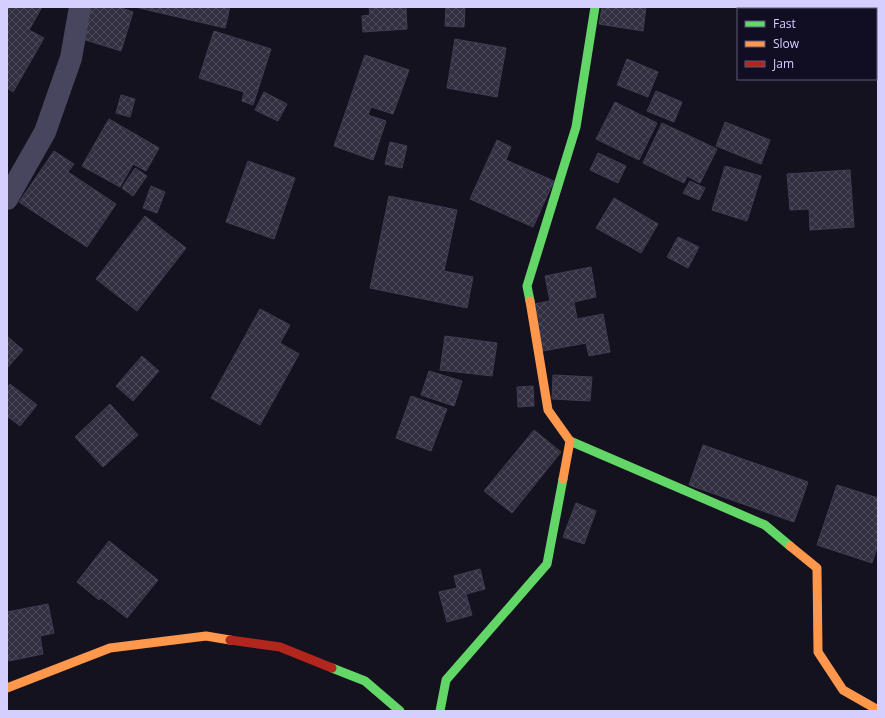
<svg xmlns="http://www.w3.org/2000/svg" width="885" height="718" font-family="'Open Sans',sans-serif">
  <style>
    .building { fill: url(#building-cross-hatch); stroke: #403c52 }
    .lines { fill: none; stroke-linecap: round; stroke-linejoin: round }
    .street { stroke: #48465f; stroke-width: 22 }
    .fast { stroke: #63d668; stroke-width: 9 }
    .slow { stroke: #ff974d; stroke-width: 9 }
    .jam { stroke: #b3261e; stroke-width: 9 }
  </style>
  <defs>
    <pattern id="building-cross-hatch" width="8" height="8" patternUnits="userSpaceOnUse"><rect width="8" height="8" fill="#323040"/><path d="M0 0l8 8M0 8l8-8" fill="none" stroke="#4f4d5d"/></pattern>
  </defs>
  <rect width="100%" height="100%" fill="#14121e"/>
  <!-- building -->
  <g class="building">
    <polygon points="7,7 42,7 29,30 44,38 13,92 7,88"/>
    <polygon points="89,7 119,7 133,12 121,51 79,38"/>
    <polygon points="135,7 230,7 225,28"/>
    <polygon points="369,7 406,7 407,29 363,32 362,16 370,15"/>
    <polygon points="446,7 465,7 464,27 445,26"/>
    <polygon points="602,7 646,7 643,31 599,24"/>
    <polygon points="214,31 271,49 253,105 242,101 244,92 199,78"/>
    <polygon points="455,39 506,48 497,97 447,88"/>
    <polygon points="365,55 409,70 393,114 371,107 368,115 386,121 373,160 334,146"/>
    <polygon points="627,59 658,72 648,97 617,85"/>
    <polygon points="656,91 682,102 674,122 647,111"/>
    <polygon points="264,92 287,104 278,121 255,110"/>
    <polygon points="121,95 135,99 130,117 116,113"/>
    <polygon points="615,102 657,123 639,160 596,139"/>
    <polygon points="109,119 159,148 146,171 133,164 120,187 82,166"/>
    <polygon points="725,122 770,140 761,164 716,146"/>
    <polygon points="662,123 717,149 700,183 687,176 684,183 643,163"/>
    <polygon points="497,140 511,147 506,160 554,181 533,227 470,199"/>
    <polygon points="390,142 407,146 402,168 385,164"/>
    <polygon points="54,151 74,164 68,172 116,204 87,247 19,202"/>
    <polygon points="598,153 626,166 618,183 590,170"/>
    <polygon points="248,161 295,178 274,239 226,222"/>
    <polygon points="725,166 761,176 747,221 712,210"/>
    <polygon points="135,168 147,176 133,196 122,188"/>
    <polygon points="850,170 854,227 810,230 809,209 790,210 787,174"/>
    <polygon points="690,181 705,188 699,200 683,193"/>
    <polygon points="151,186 165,192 157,213 143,208"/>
    <polygon points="389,196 457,210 444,271 473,277 467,308 370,288"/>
    <polygon points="614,198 658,224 641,253 596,228"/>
    <polygon points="145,216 186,248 137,311 96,279"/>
    <polygon points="678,237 699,247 688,268 667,257"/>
    <polygon points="591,267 596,297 574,302 577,319 603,314 610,352 589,356 586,343 543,351 534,304 550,301 545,276"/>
    <polygon points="260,309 290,325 280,343 299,354 260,425 211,398"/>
    <polygon points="7,336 23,350 7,368"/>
    <polygon points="445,336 497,343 492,376 440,370"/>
    <polygon points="142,356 159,371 133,401 116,386"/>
    <polygon points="429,371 462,381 454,406 421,395"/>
    <polygon points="553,375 592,377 590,401 552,399"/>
    <polygon points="10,384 37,405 20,426 7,416 7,388"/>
    <polygon points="533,386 534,406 518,407 517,387"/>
    <polygon points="411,396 447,409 431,451 396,438"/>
    <polygon points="110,404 138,435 103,467 75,437"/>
    <polygon points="534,430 561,452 512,513 484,491"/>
    <polygon points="703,445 808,482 794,522 689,485"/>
    <polygon points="837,485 878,498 878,545 872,563 817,545"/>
    <polygon points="576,503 596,511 584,544 563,537"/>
    <polygon points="109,541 158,580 127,618 101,598 99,600 77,582"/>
    <polygon points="480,569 485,589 466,594 472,615 447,622 439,592 457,588 454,576"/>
    <polygon points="48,604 54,633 40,636 43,654 9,661 7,652 7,612"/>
  </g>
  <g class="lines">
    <!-- street -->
    <polyline class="street" points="7,199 45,132 71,58 80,7"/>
    <!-- fast -->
    <g class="fast">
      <polyline points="530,301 527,286 576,127 595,7"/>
      <polyline points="570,441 765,525 790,546"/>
      <polyline points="332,668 365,681 400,711"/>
      <polyline points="440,711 446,680 547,564 563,479"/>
    </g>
    <!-- slow -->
    <g class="slow">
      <polyline points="530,301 548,410 570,441 563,479"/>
      <polyline points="790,546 817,568 818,652 843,690 878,710"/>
      <polyline points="7,688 110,648 206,636 230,640"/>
    </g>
    <!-- jam -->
    <polyline class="jam" points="230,640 280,647 332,668"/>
  </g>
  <!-- border -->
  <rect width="885" height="718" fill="none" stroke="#d5cfff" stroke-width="16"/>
  <!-- legend -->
  <rect x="737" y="8" width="140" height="72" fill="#110d23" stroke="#5f5b7b"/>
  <rect x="745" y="21" width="20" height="6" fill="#63d668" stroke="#5f5b7b"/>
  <text x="773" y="28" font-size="12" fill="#d5cfff">Fast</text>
  <rect x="745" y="41" width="20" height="6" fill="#ff974d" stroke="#5f5b7b"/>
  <text x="773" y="48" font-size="12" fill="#d5cfff">Slow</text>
  <rect x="745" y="61" width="20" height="6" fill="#b3261e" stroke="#5f5b7b"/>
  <text x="773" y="68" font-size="12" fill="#d5cfff">Jam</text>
</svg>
